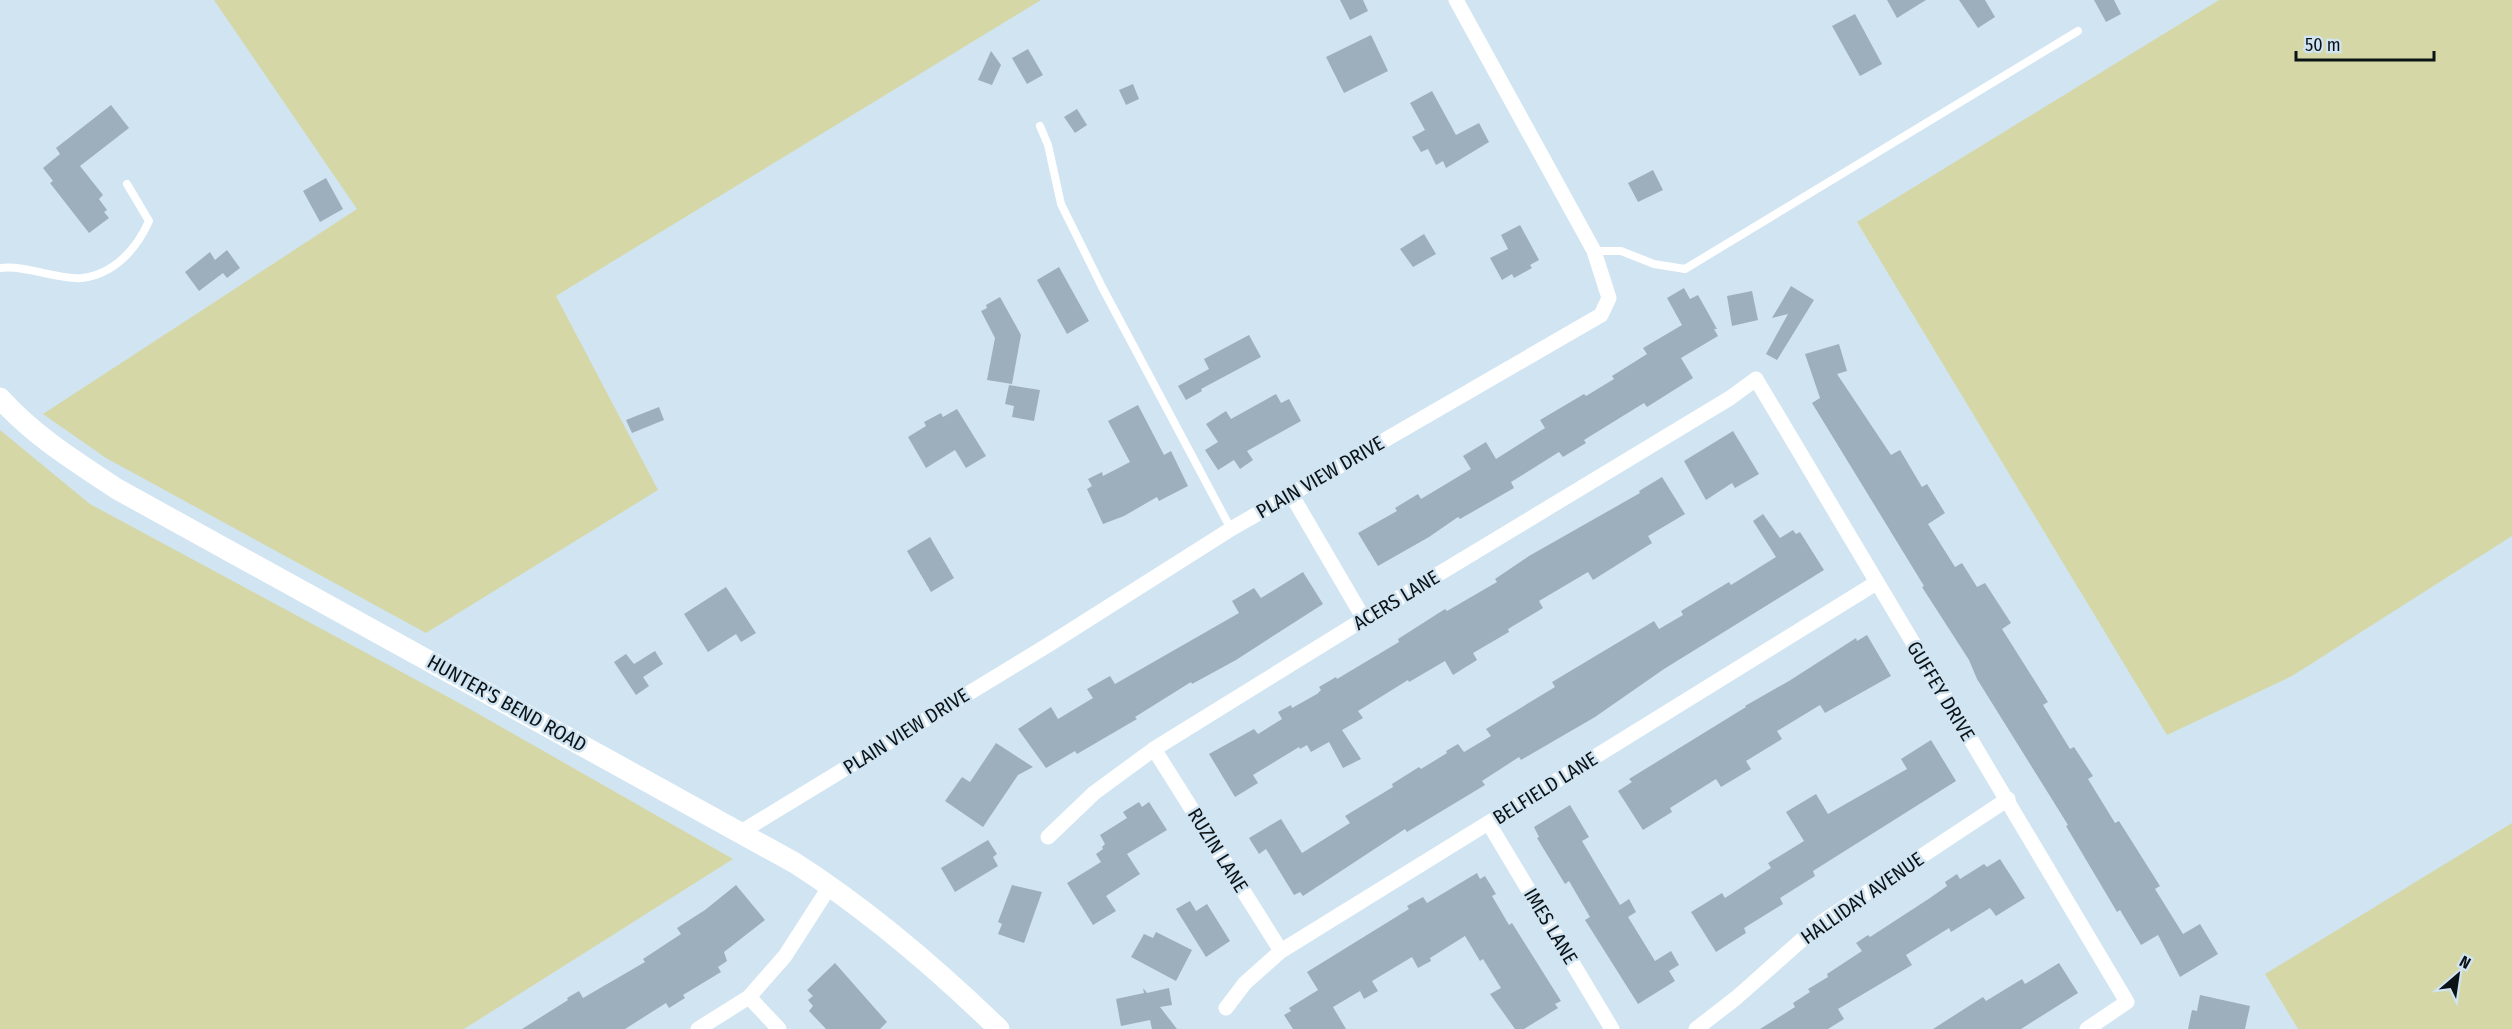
<svg xmlns="http://www.w3.org/2000/svg" width="2512" height="1029" font-family="'Fira Sans Condensed',sans-serif">
  <style>
    .green { fill: #d5d8a6 }
    .building { fill: #9dafbd }
    .lines { fill: none; stroke-linecap: round; stroke-linejoin: round }
    .lane { stroke: #fff; stroke-width: 8 }
    .street { stroke: #fff; stroke-width: 15 }
    .secondary { stroke: #fff; stroke-width: 21 }
    .labels { text-anchor: middle; dominant-baseline: central; stroke-width: 5; stroke-linejoin: round; paint-order: stroke }
    .street-label { font-size: 20px; fill: #0c1317; stroke: #d0e4f2 }
  </style>
  <rect width="100%" height="100%" fill="#d0e4f2"/>
  <!-- green -->
  <g class="green">
    <polygon points="214,0 1041,0 556,296 658,490 426,633 106,458 43,414 357,209"/>
    <polygon points="2219,0 2512,0 2512,536 2292,676 2167,735 1857,222"/>
    <polygon points="0,430 90,504 461,704 733,859 464,1029 0,1029"/>
    <polygon points="2512,823 2512,1029 2298,1029 2265,974"/>
  </g>
  <!-- building -->
  <g class="building">
    <polygon points="1340,0 1363,0 1368,11 1350,20"/>
    <polygon points="1887,0 1926,0 1897,18"/>
    <polygon points="1959,0 1985,0 1995,17 1978,28"/>
    <polygon points="2094,0 2114,0 2121,14 2106,22"/>
    <polygon points="1855,14 1882,64 1860,76 1832,26"/>
    <polygon points="1371,35 1388,71 1344,93 1326,57"/>
    <polygon points="1028,49 1043,75 1027,84 1012,58"/>
    <polygon points="991,51 1001,65 992,85 978,80"/>
    <polygon points="1133,84 1139,99 1126,105 1119,90"/>
    <polygon points="1432,91 1456,135 1479,123 1489,142 1446,168 1443,161 1436,165 1428,149 1421,152 1412,137 1425,130 1410,103"/>
    <polygon points="111,105 129,128 80,166 103,195 99,199 107,210 104,212 109,218 89,233 50,183 53,181 43,168 60,154 56,148"/>
    <polygon points="1077,109 1087,125 1075,133 1064,117"/>
    <polygon points="1653,170 1663,190 1638,202 1628,183"/>
    <polygon points="326,178 343,209 320,222 303,191"/>
    <polygon points="1520,225 1539,260 1530,265 1532,268 1514,278 1512,274 1502,280 1490,258 1508,249 1501,235"/>
    <polygon points="1424,234 1436,254 1413,267 1400,249"/>
    <polygon points="227,250 240,268 227,278 223,273 199,291 185,272 210,252 215,260"/>
    <polygon points="1059,267 1089,321 1067,334 1037,280"/>
    <polygon points="1791,286 1814,300 1777,360 1766,354 1788,314 1772,318"/>
    <polygon points="1684,288 1690,299 1698,295 1717,329 1714,329 1718,336 1681,358 1693,378 1647,407 1644,403 1618,419 1584,440 1586,443 1563,457 1559,452 1511,482 1514,488 1460,519 1458,517 1429,537 1378,566 1358,533 1397,511 1395,508 1418,494 1421,499 1471,469 1463,456 1486,442 1496,459 1545,428 1540,420 1584,394 1586,396 1614,379 1612,376 1647,354 1643,348 1682,325 1667,298"/>
    <polygon points="1752,291 1758,320 1732,326 1727,296"/>
    <polygon points="1000,297 1021,335 1012,384 987,380 995,338 981,311 987,308 986,305"/>
    <polygon points="1249,335 1261,357 1201,389 1202,391 1186,400 1178,386 1209,369 1204,359"/>
    <polygon points="1839,344 1847,371 1837,374 1891,455 1900,450 1922,487 1927,484 1945,513 1928,524 1955,567 1962,563 1977,587 1985,583 2011,623 2002,629 2048,702 2043,705 2070,749 2074,747 2093,776 2088,779 2115,823 2119,821 2160,886 2155,889 2183,934 2200,924 2218,954 2180,977 2158,935 2141,945 2120,910 2117,912 2066,826 2068,825 1977,679 1969,660 1922,587 1924,586 1812,403 1820,398 1805,354"/>
    <polygon points="1009,385 1040,390 1034,421 1012,417 1014,406 1005,404"/>
    <polygon points="1276,394 1281,403 1289,399 1301,421 1247,451 1253,460 1240,469 1234,460 1218,470 1205,450 1218,442 1206,424 1226,411 1231,419"/>
    <polygon points="1138,405 1164,455 1171,451 1188,486 1159,501 1157,497 1124,516 1103,524 1087,489 1092,486 1088,479 1102,472 1103,476 1130,462 1108,421"/>
    <polygon points="659,407 664,420 632,433 626,420"/>
    <polygon points="957,409 986,456 966,468 955,450 926,468 908,437 926,426 924,422 941,413 943,417"/>
    <polygon points="1733,431 1759,474 1735,488 1732,483 1706,500 1684,461"/>
    <polygon points="1662,477 1685,514 1648,536 1652,543 1593,580 1588,572 1539,601 1543,608 1508,629 1509,632 1473,653 1477,660 1453,675 1445,661 1409,682 1408,680 1358,711 1363,718 1342,730 1361,759 1343,768 1329,742 1311,752 1307,745 1300,749 1299,747 1253,775 1258,783 1235,797 1209,754 1254,729 1258,734 1282,719 1278,712 1291,705 1292,708 1317,694 1321,690 1319,687 1336,677 1337,679 1399,642 1398,639 1445,609 1447,611 1497,582 1495,579 1529,556 1640,493 1639,491"/>
    <polygon points="1763,514 1780,538 1793,530 1796,534 1800,532 1824,570 1664,669 1595,717 1521,760 1519,757 1482,781 1485,785 1407,832 1405,829 1303,896 1300,892 1294,895 1266,849 1259,854 1249,838 1281,819 1302,853 1350,823 1345,816 1393,787 1392,784 1419,767 1421,769 1447,753 1446,751 1458,744 1464,752 1491,736 1486,729 1555,687 1552,682 1654,621 1659,629 1683,615 1681,611 1729,582 1731,585 1776,557 1753,521"/>
    <polygon points="930,537 954,578 931,592 907,551"/>
    <polygon points="1303,572 1323,604 1236,660 1192,684 1191,682 1135,717 1137,719 1077,754 1075,751 1046,768 1018,729 1051,707 1058,719 1093,698 1087,689 1110,676 1115,684 1239,613 1232,601 1254,588 1261,598"/>
    <polygon points="726,587 756,633 741,642 736,634 708,652 684,614"/>
    <polygon points="1867,635 1891,676 1825,713 1820,705 1777,731 1782,739 1746,761 1751,769 1721,787 1716,779 1670,808 1672,812 1643,830 1618,791 1632,782 1629,779 1746,707 1745,706 1789,681 1856,638 1857,641"/>
    <polygon points="655,651 663,664 643,677 649,686 636,695 614,662 626,654 634,664"/>
    <polygon points="1931,740 1956,781 1813,871 1815,876 1780,898 1783,904 1744,928 1746,933 1716,952 1691,912 1722,893 1725,898 1771,868 1768,863 1804,841 1786,812 1816,794 1828,814 1907,769 1901,759"/>
    <polygon points="996,743 1033,767 1018,775 983,827 945,801 962,777 970,782"/>
    <polygon points="1139,802 1142,807 1149,802 1167,830 1127,854 1140,874 1106,896 1116,911 1093,925 1067,883 1101,862 1096,854 1103,849 1102,847 1105,844 1100,835 1127,818 1123,812"/>
    <polygon points="1570,805 1589,837 1582,841 1620,905 1629,899 1636,912 1628,917 1655,961 1671,951 1679,965 1669,971 1675,981 1638,1004 1585,920 1590,917 1569,881 1565,884 1537,838 1539,837 1534,827"/>
    <polygon points="988,840 997,854 993,857 998,866 955,892 941,868"/>
    <polygon points="2000,859 2025,898 1996,916 1990,908 1951,932 1949,928 1906,955 1912,965 1838,1009 1844,1019 1828,1029 1760,1029 1795,1007 1793,1003 1810,992 1808,989 1828,977 1827,974 1862,951 1856,943 1868,935 1870,937 1930,898 1947,886 1945,882 1957,874 1960,879 1984,864 1987,867"/>
    <polygon points="1477,873 1480,879 1485,876 1496,894 1492,896 1509,925 1512,923 1561,1001 1555,1004 1558,1008 1524,1029 1515,1029 1490,994 1501,988 1483,959 1480,961 1465,936 1430,958 1431,961 1418,968 1412,957 1372,981 1378,991 1364,999 1360,991 1333,1007 1346,1029 1293,1029 1284,1015 1291,1011 1289,1008 1318,990 1307,972 1409,909 1407,906 1423,897 1427,903"/>
    <polygon points="736,885 765,920 724,952 727,961 718,967 721,972 683,995 685,998 669,1008 666,1003 625,1029 522,1029 568,1000 567,998 579,991 583,998 645,962 643,959 681,934 677,928 705,910"/>
    <polygon points="1012,885 1042,892 1024,943 998,934 1002,924 998,922"/>
    <polygon points="1190,901 1196,911 1207,904 1230,941 1206,957 1176,909"/>
    <polygon points="1156,932 1192,950 1176,981 1131,957 1144,934 1153,938"/>
    <polygon points="835,963 887,1022 880,1029 826,1029 809,1011 813,1006 808,1000 813,996 807,990"/>
    <polygon points="2059,963 2078,993 2021,1029 1933,1029 1983,997 1986,1001 2022,979 2025,984"/>
    <polygon points="1143,988 1147,993 1169,988 1172,1005 1160,1007 1177,1029 1152,1029 1150,1020 1121,1026 1116,999 1144,993"/>
    <polygon points="2200,995 2250,1006 2245,1029 2188,1029 2192,1010 2197,1011"/>
  </g>
  <g class="lines">
    <!-- lane -->
    <g class="lane">
      <polyline points="1040,126 1048,145 1061,204 1102,287 1231,529"/>
      <polyline points="1594,251 1621,251 1654,264 1685,269 2078,31"/>
      <path d="M0 268C28 265 57 280 82 278 115 274 137 248 149 221L127 184"/>
    </g>
    <!-- street -->
    <g class="street">
      <polyline points="1291,494 1364,619"/>
      <polyline points="1154,749 1281,951"/>
      <polyline points="1489,824 1612,1029"/>
      <polyline points="741,832 1048,645 1231,529 1601,315 1609,298 1594,251 1456,0"/>
      <polyline points="1048,837 1094,793 1154,749 1364,619 1730,398 1756,379 2127,1002 2087,1029"/>
      <polyline points="749,997 779,1029"/>
      <polyline points="1226,1008 1245,983 1281,951 1876,583"/>
      <polyline points="698,1029 749,997 785,956 830,886"/>
      <polyline points="1696,1029 1736,998 1822,922 2008,799"/>
    </g>
    <!-- secondary -->
    <path class="secondary" d="M0 398C34 436 75 461 117 489L795 863C870 911 935 967 999 1029"/>
  </g>
  <g class="labels">
    <!-- street labels -->
    <g class="street-label">
      <text transform="translate(1320 477) rotate(-30)">PLAIN VIEW DRIVE</text>
      <text transform="translate(1396 600) rotate(-31)">ACERS LANE</text>
      <text transform="translate(1941 691) rotate(59)">GUFFEY DRIVE</text>
      <text transform="translate(507 703) rotate(29)">HUNTER'S BEND ROAD</text>
      <text transform="translate(906 731) rotate(-32)">PLAIN VIEW DRIVE</text>
      <text transform="translate(1545 788) rotate(-32)">BELFIELD LANE</text>
      <text transform="translate(1218 850) rotate(58)">RUZIN LANE</text>
      <text transform="translate(1862 898) rotate(-35)">HALLIDAY AVENUE</text>
      <text transform="translate(1551 926) rotate(59)">IMES LANE</text>
    </g>
  </g>
  <!-- north arrow -->
  <g transform="translate(2458 975) rotate(29)" stroke="#d0e4f2" stroke-width="4.5" paint-order="stroke">
  <path d="M0-4.5L10 22L0 15L-10 22Z" fill="#0c1317"/>
  <text y="-9" font-size="16" font-weight="bold" text-anchor="middle" fill="#0c1317">N</text>
  </g>
  <!-- scale -->
  <path d="M2296 51v9h138v-9" fill="none" stroke="#0c1317" stroke-width="3"/>
  <text x="2305" y="51" font-size="18" fill="#0c1317" stroke="#d0e4f2" stroke-width="4.5" paint-order="stroke">50 m</text>
</svg>
